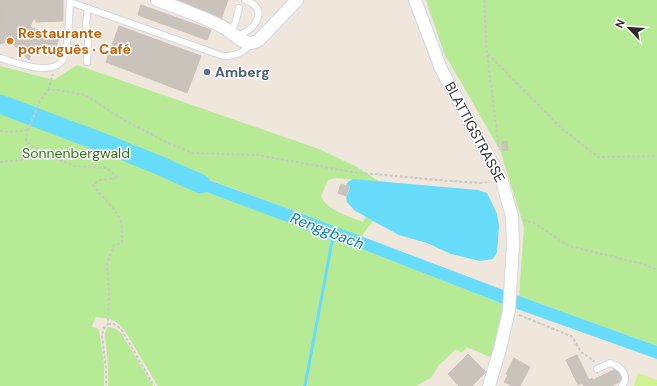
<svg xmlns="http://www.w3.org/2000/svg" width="657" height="386" font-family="'DM Sans',sans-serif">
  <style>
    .green { fill: #b7ea94 }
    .pitch { fill: #cef28f }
    .water { fill: #66dcfa }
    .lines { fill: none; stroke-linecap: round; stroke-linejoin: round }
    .stream { stroke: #66dcfa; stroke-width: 3 }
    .river { stroke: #66dcfa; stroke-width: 19 }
    .building { fill: #cac3bc; stroke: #cac2b6 }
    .service-casing { stroke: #d1d6e6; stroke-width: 8 }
    .minor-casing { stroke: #d1d6e6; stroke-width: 14 }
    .path { stroke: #c8c8c8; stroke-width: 2; stroke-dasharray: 3 2; stroke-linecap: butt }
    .service { stroke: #fff; stroke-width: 6 }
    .minor { stroke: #fff; stroke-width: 12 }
    .food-dot { fill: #e8710a; stroke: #fff; stroke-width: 1.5 }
    .service-dot { fill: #5c6f8a; stroke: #fff; stroke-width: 1.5 }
    .labels { text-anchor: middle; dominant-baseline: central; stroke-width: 3; stroke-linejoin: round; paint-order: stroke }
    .food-label { font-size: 14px; font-weight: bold; fill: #c56008; stroke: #fff; text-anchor: start }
    .service-label { font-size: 14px; font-weight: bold; fill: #4e5e75; stroke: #fff; text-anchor: start }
    .street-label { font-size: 14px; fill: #2b2b2b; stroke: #fff }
    .park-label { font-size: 14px; fill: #2c7113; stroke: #fff }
    .water-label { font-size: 15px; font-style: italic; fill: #007bab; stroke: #fff }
  </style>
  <rect width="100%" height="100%" fill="#efe6dc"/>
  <!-- green -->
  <g class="green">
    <polygon points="426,0 657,0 657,346 519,296 524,227 500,150 444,53"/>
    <path d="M77 65 319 149 357 167 380 182 335 178 328 180 321 196C326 210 350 217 363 222L366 217 373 221 361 237 284 207 179 169 174 180 293 224 331 240 304 386H158L125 331C116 319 109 318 95 317L92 327 99 329 104 363V386H0V66L54 80Z"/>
    <polygon points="333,239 354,246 503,304 502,319 494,352 490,357 467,347 461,353 456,349 438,366 432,377 416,386 307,386 310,361"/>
    <polygon points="109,327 116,329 121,333 153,386 108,386 108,365 105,336 106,329"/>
  </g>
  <!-- pitch -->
  <polygon class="pitch" points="638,373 657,380 657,386 634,386"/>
  <!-- water -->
  <g class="water">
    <polygon points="178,169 284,207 519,296 657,346 657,359 503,304 354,246 333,239 330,240 292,224 174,180"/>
    <polygon points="353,179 478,190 487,193 497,214 499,226 497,252 493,259 480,261 451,254 427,243 399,235 373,221 354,210 347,202 346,198 350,187 346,185 348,182"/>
  </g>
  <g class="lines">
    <!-- stream -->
    <polyline class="stream" points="305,386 333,236"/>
    <!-- river -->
    <polyline class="river" points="0,104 114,147 156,164 201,184"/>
  </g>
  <!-- building -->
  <g class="building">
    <polygon points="0,0 36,0 36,19 33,19 30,27 3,17 0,25"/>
    <polygon points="36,0 63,0 63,21 36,22"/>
    <polygon points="170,0 228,0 221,19"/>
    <polygon points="141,5 211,30 207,40 138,15"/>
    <polygon points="3,17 59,38 54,53 35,45 29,60 10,41 0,44 0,25"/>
    <polygon points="119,26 201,56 187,93 106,62"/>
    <polygon points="507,141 508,150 503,151 502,142"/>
    <polygon points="341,184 349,187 346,196 338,193"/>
    <polygon points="468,354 486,372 472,386 459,386 448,374"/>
    <polygon points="577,355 589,380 592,378 593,380 618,368 624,380 611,386 584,386 582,383 578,385 566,360"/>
    <polygon points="514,358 530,367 520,386 513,386 504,382 508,375 506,374"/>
  </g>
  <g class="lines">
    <defs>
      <g id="service">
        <path d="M70 2 223 56C234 57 245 51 253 43"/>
        <polyline points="230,31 235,24 239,8"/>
        <path d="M237 36C242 34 247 32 251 28 258 22 262 11 254 5 252 3 248 1 245 0"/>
        <path d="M0 58C14 62 31 69 45 68 51 68 58 66 62 61 69 51 69 14 70 0"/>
        <polyline points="87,62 88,41 86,24 88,8"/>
        <path d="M597 369 610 363C617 365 626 371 625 380 625 382 623 384 622 386"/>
      </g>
      <g id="minor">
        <path d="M157 0C179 8 201 16 221 26 230 30 237 40 247 42 251 44 255 42 259 40L297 0"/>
        <polyline points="415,0 441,69 502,181 512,216 513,246 509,310 500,349 489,386"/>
      </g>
    </defs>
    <!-- service casing -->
    <use href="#service" class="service-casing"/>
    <!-- minor casing -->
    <use href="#minor" class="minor-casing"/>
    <!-- path -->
    <g class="path">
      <polyline points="484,0 487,53 499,150"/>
      <polyline points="488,54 561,128 598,157 657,156"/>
      <polyline points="48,90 53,74"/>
      <polyline points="0,131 10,132 28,130"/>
      <polyline points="51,158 29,144 26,140 28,130 40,101 48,90 59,90 85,95 124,120 166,142 193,153 257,155 352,172 438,180 481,183 490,182"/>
      <path d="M0 162 12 161 37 157 51 158 60 160 74 166 107 168 118 178 100 180 93 185C102 198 116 207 121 223 122 228 122 236 122 242L120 244 114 245 107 263 109 294 108 324 104 328 102 335 106 370V386"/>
      <polyline points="523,220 534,223 569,246 643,264 657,270"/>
      <polyline points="519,315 571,336 573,338 581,352 593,360 594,362"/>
      <polyline points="108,324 114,324 121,329 154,386"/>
    </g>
    <!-- service -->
    <use href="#service" class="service"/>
    <!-- minor -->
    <use href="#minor" class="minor"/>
  </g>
  <!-- markers -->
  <circle class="food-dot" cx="10" cy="41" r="4"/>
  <circle class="service-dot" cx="207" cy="72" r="4"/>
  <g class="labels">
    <!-- food labels -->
    <g class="food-label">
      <text x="18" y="33">Restaurante<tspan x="18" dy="16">português · Café</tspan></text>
    </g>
    <!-- service labels -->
    <g class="service-label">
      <text x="215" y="72">Amberg</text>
    </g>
    <!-- street labels -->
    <g class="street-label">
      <text transform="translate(475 132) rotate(62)">BLATTIGSTRASSE</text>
    </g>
    <!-- park labels -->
    <g class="park-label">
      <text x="76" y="153">Sonnenbergwald</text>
    </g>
    <!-- water labels -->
    <g class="water-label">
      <text transform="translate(327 231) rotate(21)">Renggbach</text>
    </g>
  </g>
  <!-- north arrow -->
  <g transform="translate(629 28) rotate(295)" stroke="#ffffff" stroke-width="3" paint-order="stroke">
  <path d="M0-3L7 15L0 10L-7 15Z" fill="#2b2b2b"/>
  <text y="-6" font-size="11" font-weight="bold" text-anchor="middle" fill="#2b2b2b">N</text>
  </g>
</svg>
